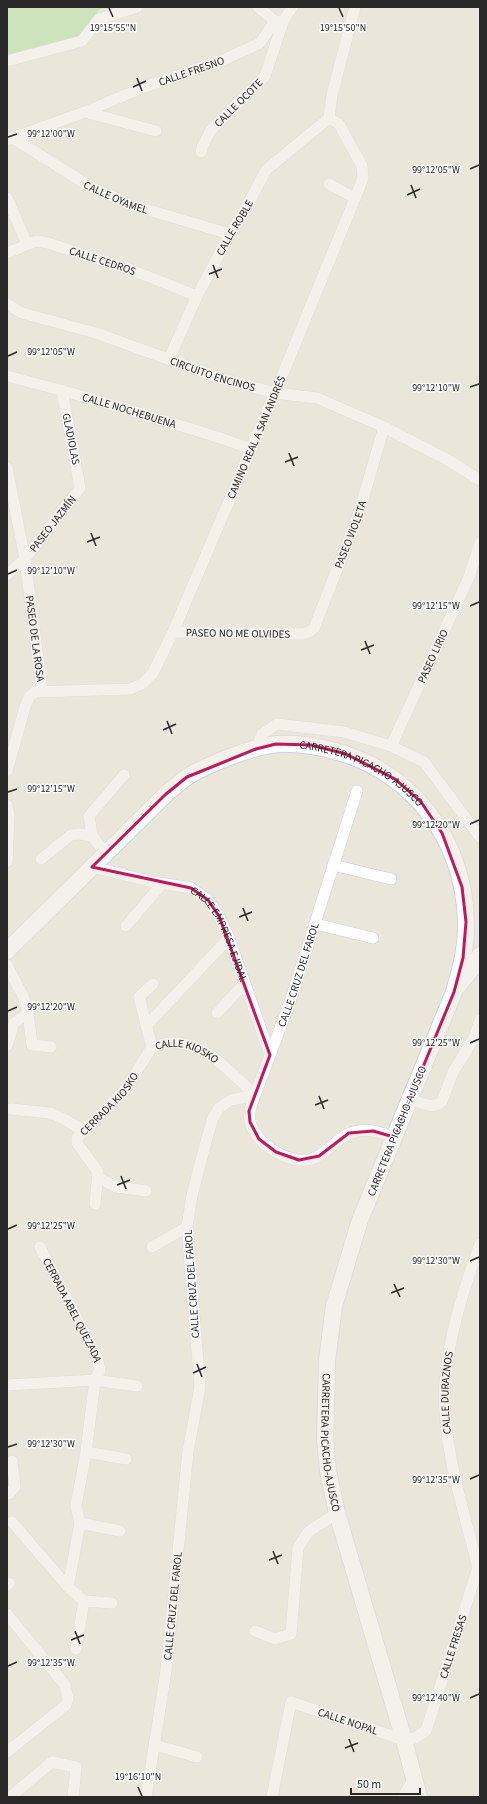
<svg xmlns="http://www.w3.org/2000/svg" width="487" height="1804" font-family="'Source Sans 3',sans-serif">
  <style>
    .green { fill: #a7e197 }
    .lines { fill: none; stroke-linecap: round; stroke-linejoin: round }
    .street-casing { stroke: #d0d1e1; stroke-width: 12 }
    .secondary-casing { stroke: #d0d1e1; stroke-width: 18 }
    .street { stroke: #fff; stroke-width: 11 }
    .secondary { stroke: #fff; stroke-width: 16 }
    .marked { fill: none; stroke: #c2185b; stroke-width: 3; stroke-linejoin: round }
    .ticks { fill: none; stroke: #292929; stroke-width: 1.5 }
    .labels { text-anchor: middle; dominant-baseline: central; stroke-width: 3; stroke-linejoin: round; paint-order: stroke }
    .street-label { font-size: 11px; fill: #292929; stroke: #fff }
    .ticks-label { font-size: 10px; text-anchor: middle; fill: #292929; stroke: #fff; stroke-width: 3; stroke-linejoin: round; paint-order: stroke }
  </style>
  <rect width="100%" height="100%" fill="#ebe6da"/>
  <!-- green -->
  <polygon class="green" points="7,7 110,7 100,9 78,40 7,56"/>
  <g class="lines">
    <defs>
      <g id="street">
        <polyline points="258,7 275,21 281,22"/>
        <polyline points="7,61 82,41 99,19 137,7"/>
        <polyline points="85,112 156,131"/>
        <polyline points="329,118 332,95 355,7"/>
        <path id="s1" d="M13 138 89 186 131 205 230 234"/>
        <path id="s2" d="M7 140 85 112 142 88 223 60 260 43 275 21"/>
        <path id="s3" d="M201 152 202 147 211 130 265 76 283 22 292 7"/>
        <polyline points="329,184 355,198"/>
        <polyline points="7,198 27,244"/>
        <path id="s4" d="M7 253 36 241 48 243 129 269 197 296"/>
        <path id="s5" d="M7 304 22 313 96 333 220 378 275 393 317 398 384 427 446 459 480 480"/>
        <path id="s6" d="M169 359 197 296 230 234 245 210 266 170 329 118"/>
        <path id="s7" d="M7 376C58 389 108 403 158 419 189 428 220 437 251 449"/>
        <path id="s8" d="M7 468 25 559 42 690"/>
        <path id="s9" d="M7 575 25 559 80 488 62 390"/>
        <path id="s10" d="M173 632 302 634 309 632 314 628 358 516 384 427"/>
        <path id="s11" d="M391 746 469 577 480 543"/>
        <polyline points="256,749 262,734 277,724 344,732 391,746 424,762 480,837"/>
        <path id="s12" d="M7 771 25 707 29 697 35 692 130 689 142 684 153 673 173 632 275 393 360 186 363 177 362 166 339 124 329 118"/>
        <polyline points="7,805 9,815 7,862"/>
        <polyline points="106,854 92,836 89,816 124,775"/>
        <polyline points="41,859 71,835 80,834 92,836"/>
        <polyline points="333,865 391,879"/>
        <path id="s13" d="M92 867 153 882 191 888 208 900 219 916 229 938 270 1055"/>
        <polyline points="316,924 373,938"/>
        <polyline points="126,926 162,884"/>
        <polyline points="7,965 23,996 28,1013 32,1045 51,1047"/>
        <polyline points="217,1013 245,983"/>
        <polyline points="146,1026 229,938"/>
        <polyline points="7,1046 14,1023 28,1013"/>
        <path id="s14" d="M152 1047C158 1046 164 1043 170 1043 204 1040 232 1074 255 1095 252 1104 248 1112 250 1121 254 1144 291 1166 312 1159 330 1153 336 1135 358 1131 370 1128 383 1134 394 1137"/>
        <polyline points="152,1047 139,997 153,984"/>
        <path d="M409 1098C420 1102 433 1111 442 1101L453 1072 474 1038 480 1020"/>
        <polyline points="11,1109 51,1113 64,1119 84,1131"/>
        <polyline points="98,1178 117,1187 146,1191"/>
        <path id="s15" d="M95 1204 98 1172 77 1143V1138L124 1091 152 1047"/>
        <path id="s16" d="M40 1247 97 1357 100 1370 95 1380 86 1452 76 1506 80 1523 68 1587"/>
        <polyline points="152,1247 187,1227"/>
        <polyline points="7,1385 95,1380 137,1386"/>
        <polyline points="86,1452 126,1459"/>
        <polyline points="9,1494 15,1487 12,1461"/>
        <polyline points="12,1522 68,1587 84,1601 112,1603"/>
        <polyline points="80,1523 120,1531"/>
        <path id="s17" d="M478 1567C463 1508 441 1443 445 1382 449 1334 464 1288 480 1244"/>
        <polyline points="7,1585 9,1583"/>
        <polyline points="7,1614 65,1685 68,1698 66,1705 7,1752"/>
        <polyline points="255,1631 275,1639 291,1634 298,1548 308,1532 337,1513"/>
        <polyline points="76,1649 84,1601"/>
        <polyline points="155,1745 197,1757"/>
        <polyline points="10,1797 52,1762 76,1767 73,1797"/>
        <path id="s18" d="M146 1797 166 1671 188 1451 200 1387 187 1227 192 1195 207 1138 213 1118 219 1108 231 1100 255 1095 290 1002 357 791"/>
        <path id="s19" d="M272 1797 291 1702 404 1740 415 1738 426 1731 480 1561"/>
        <polyline points="404,1797 405,1793 414,1779"/>
      </g>
      <g id="secondary">
        <path id="s20" d="M7 951 166 794C173 788 180 782 187 777 208 764 254 746 278 744 298 743 316 746 335 751 414 773 463 839 466 921 467 946 461 968 454 992L360 1220 334 1306 327 1361 325 1438 328 1471 337 1513 404 1740 419 1797"/>
        <polyline points="458,986 476,964 480,955"/>
      </g>
    </defs>
    <!-- street casing -->
    <use href="#street" class="street-casing"/>
    <!-- secondary casing -->
    <use href="#secondary" class="secondary-casing"/>
    <!-- street -->
    <use href="#street" class="street"/>
    <!-- secondary -->
    <use href="#secondary" class="secondary"/>
  </g>
  <!-- marked area -->
  <path d="M0 0H487V1804H0ZM276 744 311 745 346 754 395 779 421 802 442 833 462 887 466 922 463 958 454 992 394 1137 373 1131 349 1133 319 1156 299 1160 276 1152 259 1139 250 1122 249 1111 270 1055 219 916 208 900 191 888 92 867 166 794 187 777 256 749Z" fill="#ebe6da" fill-opacity=".55" fill-rule="evenodd"/>
  <path class="marked" d="M276 744 311 745 346 754 395 779 421 802 442 833 462 887 466 922 463 958 454 992 394 1137 373 1131 349 1133 319 1156 299 1160 276 1152 259 1139 250 1122 249 1111 270 1055 219 916 208 900 191 888 92 867 166 794 187 777 256 749Z"/>
  <!-- ticks -->
  <path class="ticks" d="M109 8 113 17M339 8 343 17M137 78 142 91M133 87 146 81M8 137 17 134M470 169 479 165M411 185 416 198M407 195 420 189M213 265 218 278M209 274 222 269M8 356 17 352M470 387 479 384M289 453 294 466M285 462 298 457M91 533 96 546M87 542 100 537M8 574 17 570M470 606 479 602M365 641 370 654M361 650 374 645M167 721 172 734M163 730 176 724M8 792 17 789M470 824 479 820M243 908 248 921M239 917 252 912M8 1011 17 1007M470 1043 479 1039M319 1096 324 1109M315 1105 328 1100M121 1176 126 1189M117 1185 130 1180M8 1229 17 1225M470 1261 479 1257M394 1284 400 1297M391 1293 404 1288M197 1364 202 1377M193 1373 206 1367M8 1447 17 1444M470 1479 479 1475M273 1551 278 1564M269 1560 282 1555M75 1631 80 1644M71 1640 84 1635M8 1666 17 1662M470 1698 479 1694M349 1739 354 1752M345 1748 358 1743M138 1787 142 1796"/>
  <g class="labels">
    <!-- street labels -->
    <g class="street-label">
      <text stroke="none"><textPath href="#s2" startOffset="197">CALLE FRESNO</textPath></text>
      <text stroke="none"><textPath href="#s3" startOffset="63">CALLE OCOTE</textPath></text>
      <text stroke="none"><textPath href="#s1" startOffset="119">CALLE OYAMEL</textPath></text>
      <text stroke="none"><textPath href="#s6" startOffset="147">CALLE ROBLE</textPath></text>
      <text stroke="none"><textPath href="#s4" startOffset="101">CALLE CEDROS</textPath></text>
      <text stroke="none"><textPath href="#s5" startOffset="218">CIRCUITO ENCINOS</textPath></text>
      <text stroke="none"><textPath href="#s7" startOffset="127">CALLE NOCHEBUENA</textPath></text>
      <text stroke="none"><textPath href="#s12" startOffset="466">CAMINO REAL A SAN ANDRÉS</textPath></text>
      <text transform="translate(71 439) rotate(79)">GLADIOLAS</text>
      <text stroke="none"><textPath href="#s9" startOffset="69">PASEO JAZMÍN</textPath></text>
      <text stroke="none"><textPath href="#s10" startOffset="243">PASEO VIOLETA</textPath></text>
      <text stroke="none"><textPath href="#s10" startOffset="65">PASEO NO ME OLVIDES</textPath></text>
      <text stroke="none"><textPath href="#s8" startOffset="173">PASEO DE LA ROSA</textPath></text>
      <text stroke="none"><textPath href="#s11" startOffset="99">PASEO LIRIO</textPath></text>
      <text stroke="none"><textPath href="#s20" startOffset="439">CARRETERA PICACHO-AJUSCO</textPath></text>
      <text stroke="none"><textPath href="#s13" startOffset="157">CALLE EMPRESA EJIDAL</textPath></text>
      <text stroke="none"><textPath href="#s18" startOffset="865">CALLE CRUZ DEL FAROL</textPath></text>
      <text stroke="none"><textPath href="#s14" startOffset="37">CALLE KIOSKO</textPath></text>
      <text stroke="none"><textPath href="#s15" startOffset="120">CERRADA KIOSKO</textPath></text>
      <text transform="translate(397 1131) rotate(-68)">CARRETERA PICACHO-AJUSCO</text>
      <text transform="translate(192 1284) rotate(-94)">CALLE CRUZ DEL FAROL</text>
      <text stroke="none"><textPath href="#s16" startOffset="71">CERRADA ABEL QUEZADA</textPath></text>
      <text stroke="none"><textPath href="#s17" startOffset="178">CALLE DURAZNOS</textPath></text>
      <text stroke="none"><textPath href="#s20" startOffset="1182">CARRETERA PICACHO-AJUSCO</textPath></text>
      <text stroke="none"><textPath href="#s18" startOffset="193">CALLE CRUZ DEL FAROL</textPath></text>
      <text stroke="none"><textPath href="#s19" startOffset="329">CALLE FRESAS</textPath></text>
      <text stroke="none"><textPath href="#s19" startOffset="157">CALLE NOPAL</textPath></text>
    </g>
  </g>
  <g class="ticks-label">
    <text x="113" y="31">19°15'55"N</text>
    <text x="343" y="31">19°15'50"N</text>
    <text x="51" y="137">99°12'00"W</text>
    <text x="436" y="173">99°12'05"W</text>
    <text x="51" y="355">99°12'05"W</text>
    <text x="436" y="391">99°12'10"W</text>
    <text x="51" y="574">99°12'10"W</text>
    <text x="436" y="609">99°12'15"W</text>
    <text x="51" y="792">99°12'15"W</text>
    <text x="436" y="828">99°12'20"W</text>
    <text x="51" y="1010">99°12'20"W</text>
    <text x="436" y="1046">99°12'25"W</text>
    <text x="51" y="1229">99°12'25"W</text>
    <text x="436" y="1264">99°12'30"W</text>
    <text x="51" y="1447">99°12'30"W</text>
    <text x="436" y="1483">99°12'35"W</text>
    <text x="51" y="1666">99°12'35"W</text>
    <text x="436" y="1701">99°12'40"W</text>
    <text x="138" y="1780">19°16'10"N</text>
  </g>
  <!-- border -->
  <rect width="487" height="1804" fill="none" stroke="#292929" stroke-width="16"/>
  <!-- scale -->
  <path d="M351 1788v6h69v-6" fill="none" stroke="#292929" stroke-width="2"/>
  <text x="357" y="1788" font-size="12" fill="#292929" stroke="#ffffff" stroke-width="3" paint-order="stroke">50 m</text>
</svg>
